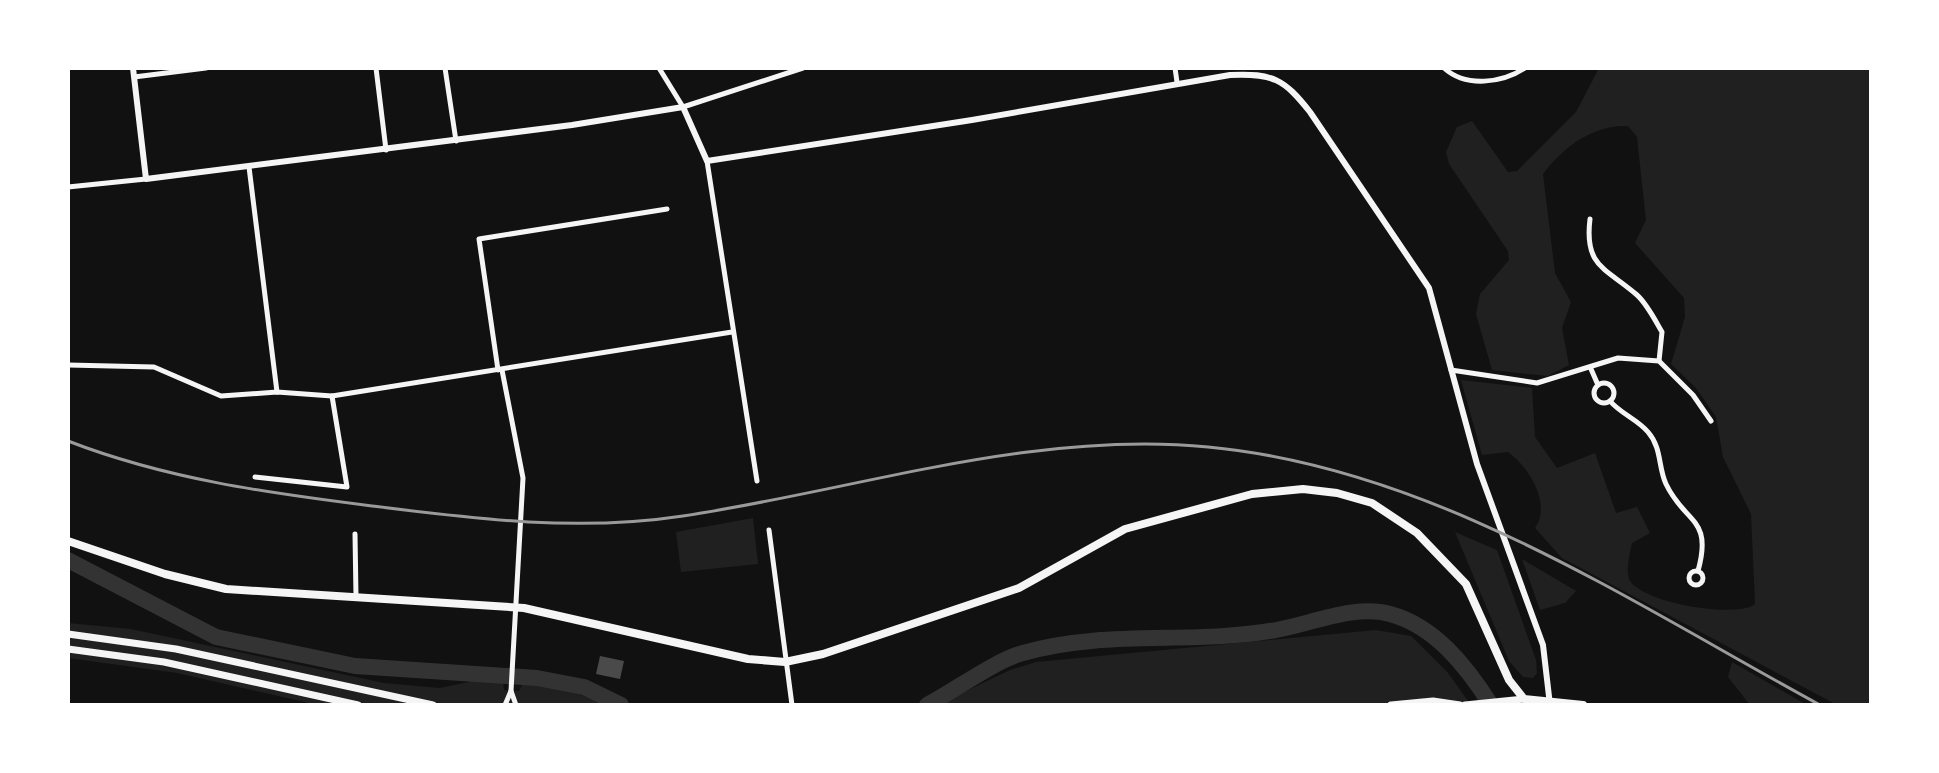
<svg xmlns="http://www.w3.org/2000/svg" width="1939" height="773" font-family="'PT Sans',sans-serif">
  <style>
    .green { fill: #202020 }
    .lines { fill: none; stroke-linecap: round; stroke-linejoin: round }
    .river { stroke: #333; stroke-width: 16 }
    .building { fill: #4a4a4a }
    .minor { stroke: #f5f5f5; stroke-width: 5 }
    .tertiary { stroke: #f5f5f5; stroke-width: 6 }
    .secondary { stroke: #f5f5f5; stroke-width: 7 }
    .trunk { stroke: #f5f5f5; stroke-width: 8 }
    .rail { stroke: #9a9a9a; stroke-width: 3 }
  </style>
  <rect width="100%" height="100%" fill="#111"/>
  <!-- green -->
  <g class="green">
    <path d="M1599 68H1871V705H1837L1562 558 1535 528C1552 504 1529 467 1508 452L1482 455 1461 380 1532 388 1535 437 1557 468 1595 453 1616 513 1637 507 1650 533 1632 543C1630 553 1625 572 1630 581 1644 603 1736 619 1755 604L1751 514 1723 457 1716 417 1696 388 1671 364 1685 317 1684 298 1635 243 1646 220 1637 137 1628 126C1594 124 1563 147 1543 174L1555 273 1571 302 1562 328 1569 365 1548 376 1492 370 1476 314 1480 294 1509 260 1508 251 1449 164 1446 152 1457 127 1472 121 1508 172 1517 171 1576 112Z"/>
    <polygon points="753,518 758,564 681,572 676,532"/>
    <polygon points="1455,532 1497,550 1536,660 1537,673 1533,678 1523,677 1509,661"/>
    <polygon points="1522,559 1576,591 1565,603 1540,610"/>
    <polygon points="68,623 131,629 384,683 440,688 482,679 503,681 504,690 519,691 523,683 568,689 604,705 318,705 177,673 68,658"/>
    <polygon points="1376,630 1411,636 1448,673 1471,705 937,705 1010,670 1036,662"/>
    <polygon points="1732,662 1807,705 1750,705 1728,677"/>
  </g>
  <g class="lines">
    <!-- river -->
    <g class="river">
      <polyline points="68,560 216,637 355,666 537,678 584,687 621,705"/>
      <path d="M927 705C954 691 996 660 1023 653 1105 629 1194 645 1276 630 1311 624 1355 604 1390 614 1435 626 1467 667 1491 705"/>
    </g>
  </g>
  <!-- building -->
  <polygon class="building" points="600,656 624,661 620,679 596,674"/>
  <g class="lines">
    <!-- minor -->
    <g class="minor">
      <polyline points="376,68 386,150"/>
      <polyline points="445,68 456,141"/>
      <polyline points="659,68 683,107 803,68"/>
      <polyline points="1175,68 1177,82"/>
      <path d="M1444 68C1466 88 1502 83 1525 68"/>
      <polyline points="134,77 206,68"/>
      <polyline points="707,161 757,481"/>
      <polyline points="249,167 277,392"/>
      <polyline points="68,187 146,179"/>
      <path d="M1590 219C1584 267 1606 268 1637 295 1647 304 1655 320 1662 332L1659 361"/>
      <polyline points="68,365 154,367 221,396 277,392 332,396 732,332"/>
      <polyline points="1591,369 1598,385"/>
      <polyline points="498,370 479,239 667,209"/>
      <polyline points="502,370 523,478 511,691 505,705"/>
      <polyline points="1451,370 1537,383 1618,358 1659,361 1693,395 1711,421"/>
      <circle cx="1604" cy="393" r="10"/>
      <path d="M1610 401C1621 414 1637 419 1648 432 1662 448 1658 467 1666 484 1685 524 1713 517 1698 571"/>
      <polyline points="255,477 347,487 332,396"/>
      <polyline points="769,530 792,705"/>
      <polyline points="355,534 356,597"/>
      <circle cx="1696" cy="578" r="7"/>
      <polyline points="511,691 516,705"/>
    </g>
    <!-- tertiary -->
    <path class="tertiary" d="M133 68 146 179 572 125 683 107 707 161 972 120 1230 75C1273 73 1284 79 1310 112L1429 288 1477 464 1543 645 1550 705"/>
    <!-- secondary -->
    <g class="secondary">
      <polyline points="68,634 176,649 433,705"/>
      <polyline points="68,649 164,662 358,705"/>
      <polyline points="1391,705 1433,701 1460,705"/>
      <polyline points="1465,705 1524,699"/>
    </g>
    <!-- trunk -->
    <polyline class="trunk" points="68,541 165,574 226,589 524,608 748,659 785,662 823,654 1019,588 1125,529 1252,494 1303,489 1337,493 1372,503 1417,533 1466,584 1509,680 1524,699 1583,705"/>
    <!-- rail -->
    <path class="rail" d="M68 441C166 479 268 493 372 506 476 519 578 532 683 516 856 490 1031 430 1208 447 1432 468 1627 600 1820 705"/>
  </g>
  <!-- border -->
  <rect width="1939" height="773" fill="none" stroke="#ffffff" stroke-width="140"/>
</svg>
